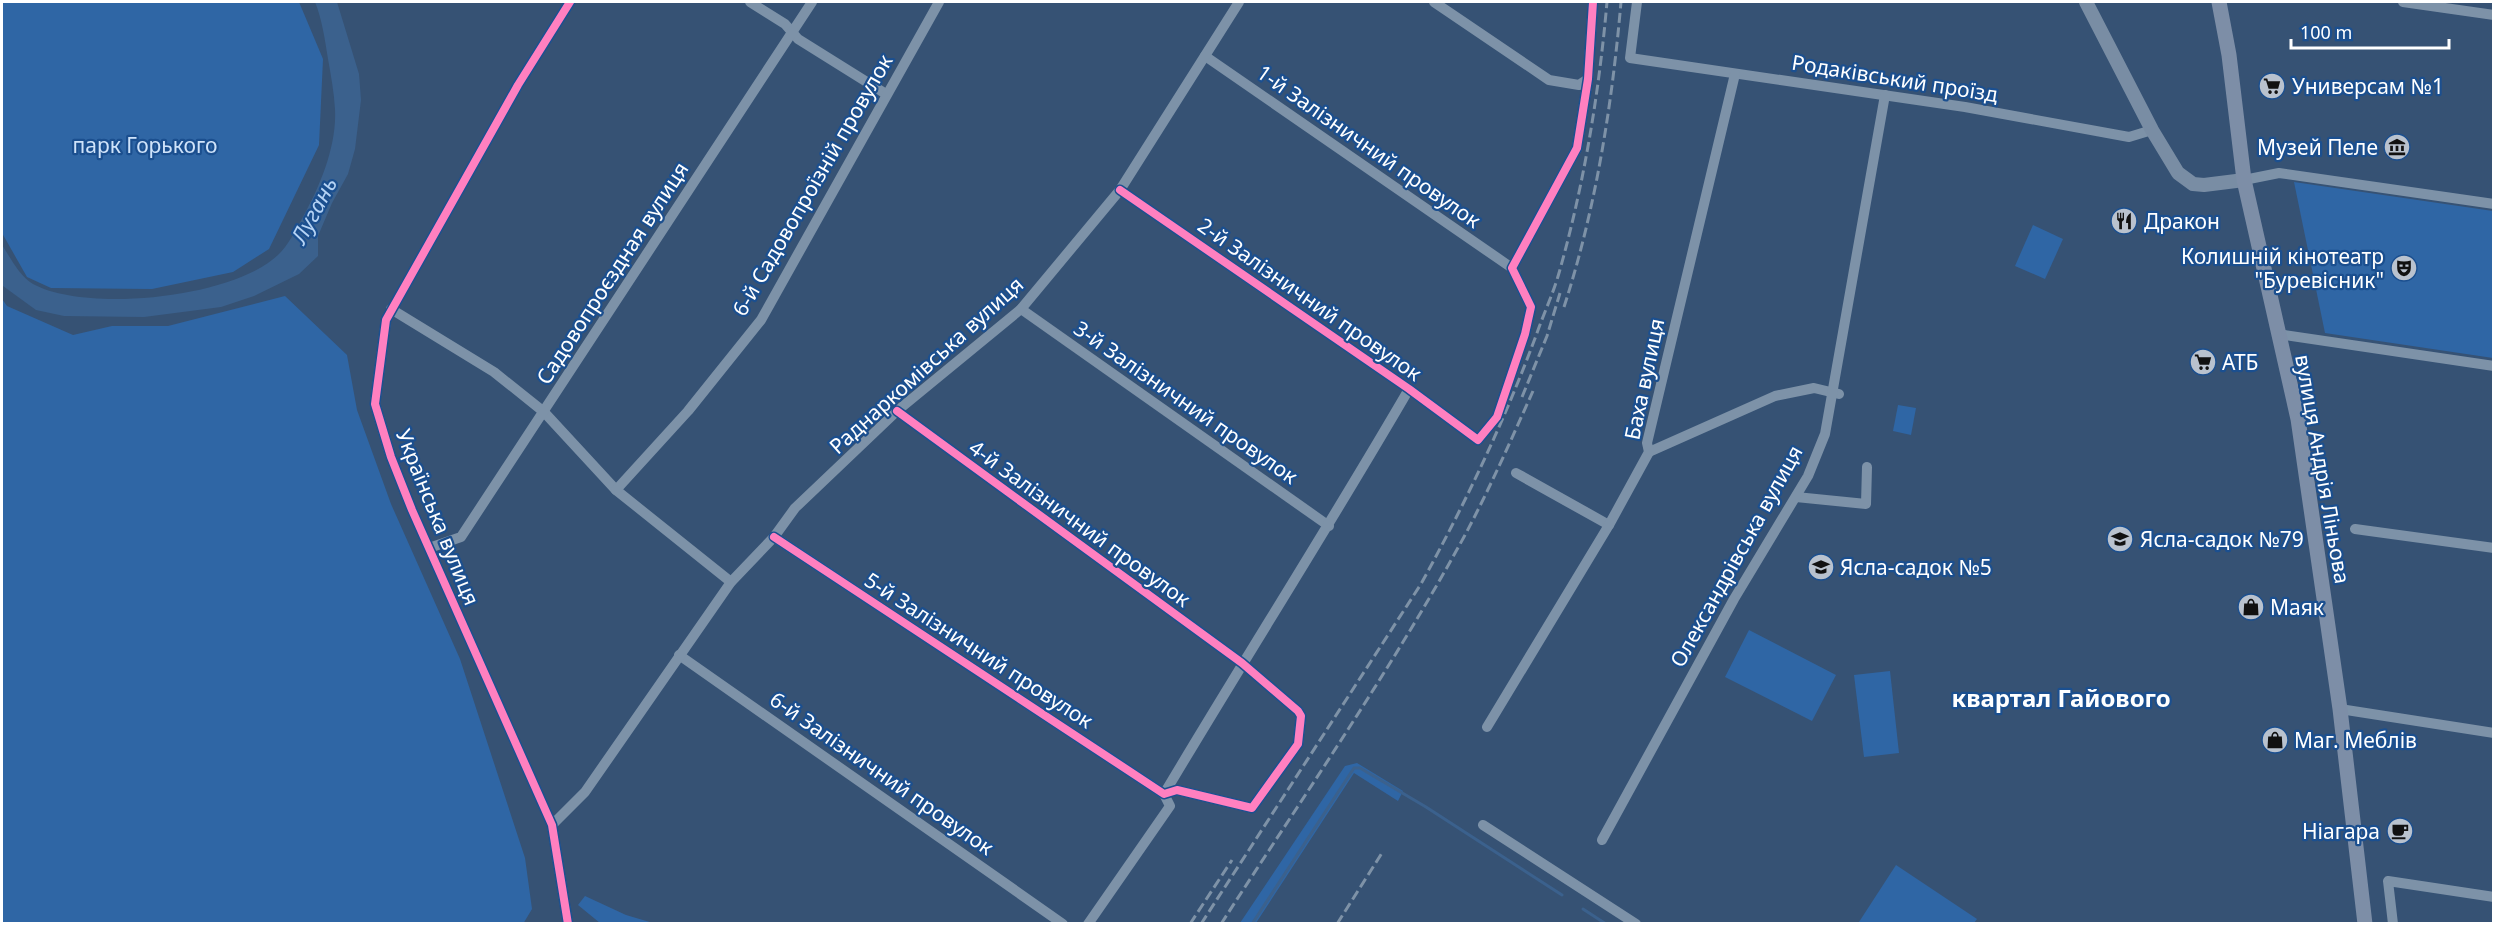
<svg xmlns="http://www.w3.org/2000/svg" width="2495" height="925" font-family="'Noto Sans',sans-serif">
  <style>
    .green { fill: #2f66a5 }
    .water { fill: #3b618d }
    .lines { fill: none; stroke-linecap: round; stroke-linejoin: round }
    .stream { stroke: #3b618d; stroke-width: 3 }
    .street { stroke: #7d92a8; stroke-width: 10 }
    .secondary { stroke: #798da4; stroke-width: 14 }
    .primary { stroke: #7d8ea7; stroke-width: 15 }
    .rail { stroke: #7e92a7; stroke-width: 3; stroke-dasharray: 10 4.5; stroke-linecap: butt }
    .cycleway-casing { stroke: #1b4f8f; stroke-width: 11 }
    .cycleway { stroke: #ff80c0; stroke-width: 8 }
    .labels { text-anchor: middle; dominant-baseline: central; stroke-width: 4.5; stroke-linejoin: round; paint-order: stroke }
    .street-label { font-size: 21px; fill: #fff; stroke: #1b4f8f }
    .poi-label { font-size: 21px; fill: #fff; stroke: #1b4f8f; text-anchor: start }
    .park-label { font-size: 21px; fill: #cfe3fa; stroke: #1b4f8f }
    .water-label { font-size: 22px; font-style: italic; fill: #b5d3f5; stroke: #1b4f8f }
    .quarter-label { font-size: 24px; font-weight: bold; fill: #fff; stroke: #1b4f8f }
  </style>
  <rect width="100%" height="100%" fill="#365274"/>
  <!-- green -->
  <g class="green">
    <polygon points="2,2 299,2 323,59 319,145 269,249 233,272 152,289 51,288 27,277 2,233"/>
    <polygon points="2294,182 2493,211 2493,358 2325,333"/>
    <polygon points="2033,225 2063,239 2045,279 2015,266"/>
    <polygon points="285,296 347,355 357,410 391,504 460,659 525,858 532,909 523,924 2,923 2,299 7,306 73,335 112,326 168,326"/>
    <polygon points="1898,405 1916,408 1911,435 1893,431"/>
    <polygon points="1749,630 1836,675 1812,721 1725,677"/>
    <polygon points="1890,671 1899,753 1864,757 1854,675"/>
    <polygon points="1357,763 1403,791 1398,801 1354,773 1256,923 1240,923 1345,766"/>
    <polygon points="1896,865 1977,919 1974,923 1861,924 1859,922"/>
    <polygon points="585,896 626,915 653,923 600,923 578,905"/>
  </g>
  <!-- water -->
  <path class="water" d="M315 2H337L359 74 361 100 355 149 348 174 332 203 318 236V256L299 274 254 296 221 307 144 317 64 316 36 310 3 286 2 245C10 257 20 277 33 284 86 313 233 298 278 255 288 246 296 229 303 217 320 186 337 146 335 109 334 92 331 76 328 59 325 40 322 19 315 2Z"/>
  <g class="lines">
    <!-- stream -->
    <g class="stream">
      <polyline points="1583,909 1606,924"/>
      <polyline points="1252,924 1354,768 1360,768 1426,807 1562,895"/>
    </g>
    <!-- street -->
    <g class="street">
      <polyline points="750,2 785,24 798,39 886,94"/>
      <polyline points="1434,2 1549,80 1579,85 1588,79"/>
      <polyline points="1637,2 1630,58 1965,107 2129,137 2152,130"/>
      <polyline points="2403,2 2494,15"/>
      <polyline points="1205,56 1512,268"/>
      <polyline points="2244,180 2279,173 2494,204"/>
      <polyline points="1120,190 1409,389 1478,440 1497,417 1525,334 1531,307 1512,268 1577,148 1588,79 1593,2"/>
      <polyline points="391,309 494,372 544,412 616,490 731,582"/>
      <polyline points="1021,309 1329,526"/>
      <polyline points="2278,334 2494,366"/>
      <polyline points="1649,452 1775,396 1814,388 1839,394"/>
      <polyline points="1516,473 1609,525"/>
      <polyline points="616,490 688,411 761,320 939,2"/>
      <polyline points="1796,497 1866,504 1867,467"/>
      <polyline points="2355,529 2494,548"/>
      <polyline points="774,537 1164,794 1177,790 1252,808 1298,744 1301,716 1298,711 1242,663 897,411"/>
      <polyline points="429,548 461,537 812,2"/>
      <polyline points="679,655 1063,924"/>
      <polyline points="2340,709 2494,733"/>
      <polyline points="1487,727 1609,525 1649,452 1647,443 1735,74"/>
      <polyline points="552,825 585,792 731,582 774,537 795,508 897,411 1021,309 1120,190 1239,2"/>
      <polyline points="1483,825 1636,924"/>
      <polyline points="1602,840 1734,599 1808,476 1825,434 1885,95"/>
      <polyline points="568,924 552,825 412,510 391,457 375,404 386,320 518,85 570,2"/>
      <path d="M1088 924 1170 806 1164 794C1245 658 1330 525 1409 389"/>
      <polyline points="2393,924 2388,881 2494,897"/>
    </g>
    <!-- secondary -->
    <polyline class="secondary" points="2086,2 2152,130 2178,173 2193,184 2204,185 2244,180"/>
    <!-- primary -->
    <polyline class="primary" points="2219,2 2229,55 2244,180 2298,419 2340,709 2365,924"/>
    <!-- rail -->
    <g class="rail">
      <path d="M1564 307C1596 208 1612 105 1621 2"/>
      <polyline points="1522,397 1547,336 1560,293"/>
      <polyline points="1190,924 1232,860"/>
      <path d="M1201 924 1421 584C1466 502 1505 420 1537 333 1544 313 1553 294 1559 273 1584 185 1599 93 1607 2"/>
      <path d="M1221 924C1304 795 1392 669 1465 535 1490 488 1511 440 1533 391"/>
      <polyline points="1337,924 1382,853"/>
    </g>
    <defs>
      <g id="cycleway">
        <polyline points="1120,190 1409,389 1478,440 1497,417 1525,334 1531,307 1512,268 1577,148 1588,79 1593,2"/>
        <polyline points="774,537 1164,794 1177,790 1252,808 1298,744 1301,716 1298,711 1242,663 897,411"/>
        <polyline points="568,924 552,825 412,510 391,457 375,404 386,320 518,85 570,2"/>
      </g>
    </defs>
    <!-- cycleway casing -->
    <use href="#cycleway" class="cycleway-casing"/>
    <!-- cycleway -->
    <use href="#cycleway" class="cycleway"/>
  </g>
  <!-- icons -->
  <defs>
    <symbol id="supermarket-disc" viewBox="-11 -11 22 22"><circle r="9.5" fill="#b9c2ce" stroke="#1b4f8f"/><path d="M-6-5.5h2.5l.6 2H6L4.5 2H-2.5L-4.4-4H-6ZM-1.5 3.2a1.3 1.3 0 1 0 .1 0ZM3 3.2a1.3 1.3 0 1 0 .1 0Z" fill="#111"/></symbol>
    <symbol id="museum-disc" viewBox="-11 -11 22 22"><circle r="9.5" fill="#b9c2ce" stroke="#1b4f8f"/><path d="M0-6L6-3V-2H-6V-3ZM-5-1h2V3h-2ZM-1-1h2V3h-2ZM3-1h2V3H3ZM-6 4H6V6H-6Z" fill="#111"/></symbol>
    <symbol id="restaurant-disc" viewBox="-11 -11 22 22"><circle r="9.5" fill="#b9c2ce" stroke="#1b4f8f"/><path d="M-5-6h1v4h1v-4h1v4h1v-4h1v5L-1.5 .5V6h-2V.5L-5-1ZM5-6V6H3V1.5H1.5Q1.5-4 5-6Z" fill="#111"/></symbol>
    <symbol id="theatre-disc" viewBox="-11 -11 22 22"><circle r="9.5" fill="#b9c2ce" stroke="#1b4f8f"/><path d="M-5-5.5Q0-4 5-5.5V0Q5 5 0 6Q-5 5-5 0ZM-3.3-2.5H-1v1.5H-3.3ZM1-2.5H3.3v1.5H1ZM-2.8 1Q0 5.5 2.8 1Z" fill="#111"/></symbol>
    <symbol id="school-disc" viewBox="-11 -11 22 22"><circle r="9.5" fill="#b9c2ce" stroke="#1b4f8f"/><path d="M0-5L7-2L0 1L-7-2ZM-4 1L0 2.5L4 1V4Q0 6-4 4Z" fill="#111"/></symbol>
    <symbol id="shop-disc" viewBox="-11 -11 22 22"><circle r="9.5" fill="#b9c2ce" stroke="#1b4f8f"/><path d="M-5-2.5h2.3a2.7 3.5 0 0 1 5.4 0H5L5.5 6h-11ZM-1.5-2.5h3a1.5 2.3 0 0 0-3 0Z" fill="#111"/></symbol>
    <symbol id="cafe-disc" viewBox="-11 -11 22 22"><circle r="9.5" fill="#b9c2ce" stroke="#1b4f8f"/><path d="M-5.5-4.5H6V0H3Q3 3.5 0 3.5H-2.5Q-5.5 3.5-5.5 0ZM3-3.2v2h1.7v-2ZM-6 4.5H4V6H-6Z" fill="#111"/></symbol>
  </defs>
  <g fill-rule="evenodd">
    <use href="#supermarket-disc" x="2257" y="71" width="30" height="30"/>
    <use href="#museum-disc" x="2382" y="132" width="30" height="30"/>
    <use href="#restaurant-disc" x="2109" y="206" width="30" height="30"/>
    <use href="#theatre-disc" x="2389" y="253" width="30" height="30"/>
    <use href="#supermarket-disc" x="2188" y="347" width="30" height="30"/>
    <use href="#school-disc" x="2105" y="524" width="30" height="30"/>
    <use href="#school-disc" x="1806" y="552" width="30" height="30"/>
    <use href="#shop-disc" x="2236" y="592" width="30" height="30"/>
    <use href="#shop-disc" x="2260" y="725" width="30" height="30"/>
    <use href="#cafe-disc" x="2385" y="816" width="30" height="30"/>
  </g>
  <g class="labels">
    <!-- street labels -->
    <g class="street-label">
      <text transform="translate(1895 78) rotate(9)">Родаківський проїзд</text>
      <text transform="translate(1369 146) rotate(35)">1-й Залізничний провулок</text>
      <text transform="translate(812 185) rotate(-60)">6-й Садовопроїзній провулок</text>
      <text transform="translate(612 273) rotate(-57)">Садовопроєздная вулиця</text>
      <text transform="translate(1310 299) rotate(35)">2-й Залізничний провулок</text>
      <text transform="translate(926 365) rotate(-42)">Раднаркомівська вулиця</text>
      <text transform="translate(1644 379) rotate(-78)">Баха вулиця</text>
      <text transform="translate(1186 402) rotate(35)">3-й Залізничний провулок</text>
      <text transform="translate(2323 469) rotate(80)">вулиця Андрія Ліньова</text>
      <text transform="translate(438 517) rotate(68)">Українська вулиця</text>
      <text transform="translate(1080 523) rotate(36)">4-й Залізничний провулок</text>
      <text transform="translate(1736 556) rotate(-61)">Олександрівська вулиця</text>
      <text transform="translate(979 650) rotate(33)">5-й Залізничний провулок</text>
      <text transform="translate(882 773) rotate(35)">6-й Залізничний провулок</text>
    </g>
    <!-- poi labels -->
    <g class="poi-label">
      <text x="2292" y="86">Универсам №1</text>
      <text x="2378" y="147" text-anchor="end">Музей Пеле</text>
      <text x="2144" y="221">Дракон</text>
      <text x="2384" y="256" text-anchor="end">Колишній кінотеатр<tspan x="2384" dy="24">"Буревісник"</tspan></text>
      <text x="2222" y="362">АТБ</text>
      <text x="2140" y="539">Ясла-садок №79</text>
      <text x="1840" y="567">Ясла-садок №5</text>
      <text x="2270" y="607">Маяк</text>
      <text x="2294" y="740">Маг. Меблів</text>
      <text x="2380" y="831" text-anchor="end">Ніагара</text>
    </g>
    <!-- park labels -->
    <g class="park-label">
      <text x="145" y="145">парк Горького</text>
    </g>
    <!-- water labels -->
    <g class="water-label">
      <text transform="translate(313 210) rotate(-62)">Лугань</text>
    </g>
    <!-- quarter labels -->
    <g class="quarter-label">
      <text x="2061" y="697">квартал Гайового</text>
    </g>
  </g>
  <!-- border -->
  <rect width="2495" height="925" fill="none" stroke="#ffffff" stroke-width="6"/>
  <!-- scale -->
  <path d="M2291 39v9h158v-9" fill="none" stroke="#ffffff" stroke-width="3"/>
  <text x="2300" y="39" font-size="18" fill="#ffffff" stroke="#1b4f8f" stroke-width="4.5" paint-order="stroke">100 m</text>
</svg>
